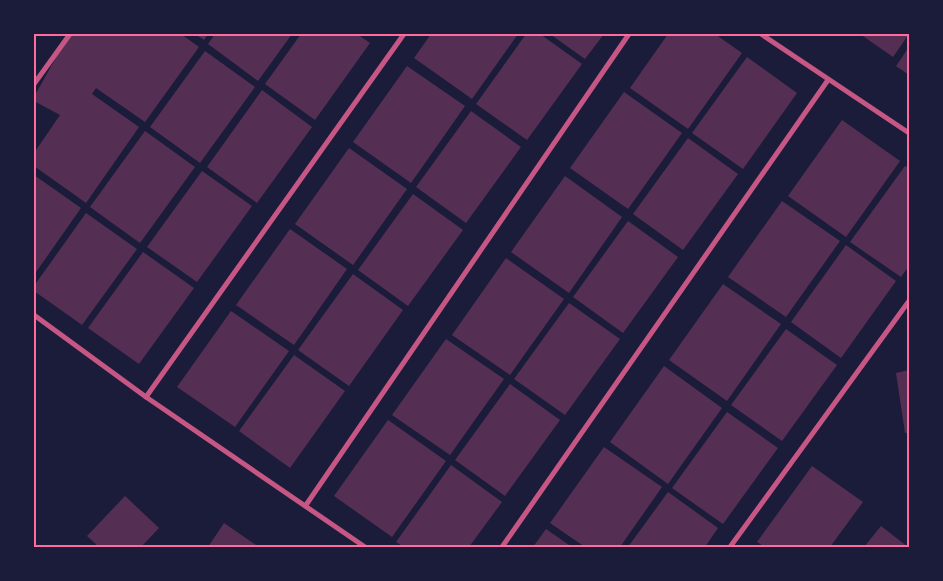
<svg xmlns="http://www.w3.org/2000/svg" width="943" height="581" font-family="'Fira Sans',sans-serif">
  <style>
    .building { fill: #542f53 }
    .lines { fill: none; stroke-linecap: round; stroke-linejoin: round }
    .minor { stroke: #c65784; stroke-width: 5 }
    .neatline { fill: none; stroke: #ff6b9d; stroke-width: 2 }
  </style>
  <rect width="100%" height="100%" fill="#1b1b3a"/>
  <!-- building -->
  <g class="building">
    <polygon points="69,34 181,34 199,47 145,122 96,88 92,94 139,127 86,203 34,166 34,153 60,115 34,101 34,97"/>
    <polygon points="195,34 208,34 204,40"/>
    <polygon points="215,34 292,34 258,81 208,44"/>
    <polygon points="301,34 357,34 370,43 315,120 265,84"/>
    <polygon points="431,34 518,34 472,99 414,58"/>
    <polygon points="526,34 540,34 582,64 527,140 476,104"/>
    <polygon points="550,34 604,34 585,59"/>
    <polygon points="668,34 715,34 742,53 688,129 630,88"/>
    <polygon points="860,34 909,34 893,57"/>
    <polygon points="909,47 909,75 896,66"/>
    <polygon points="205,51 255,87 200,163 150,127"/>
    <polygon points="747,57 797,93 743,169 692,133"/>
    <polygon points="407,66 465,106 411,183 353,142"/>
    <polygon points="262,90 312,127 257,203 207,167"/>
    <polygon points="624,92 682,133 628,209 570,168"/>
    <polygon points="471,111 521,147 466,223 416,187"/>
    <polygon points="842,120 900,161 846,237 788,196"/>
    <polygon points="145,131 195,167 140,243 90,207"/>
    <polygon points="688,138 738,174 683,250 633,214"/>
    <polygon points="349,148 407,189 353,265 295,224"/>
    <polygon points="905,166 909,168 909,266 901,277 850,242"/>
    <polygon points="202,171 252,206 197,282 147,247"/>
    <polygon points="34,175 81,208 34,275"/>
    <polygon points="565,176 622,217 569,293 511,252"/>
    <polygon points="413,194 463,230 408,306 358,270"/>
    <polygon points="782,201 840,241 786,317 728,277"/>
    <polygon points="86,213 137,249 82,325 34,291 34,286"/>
    <polygon points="628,221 678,257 623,333 573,297"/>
    <polygon points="290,229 347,269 294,345 236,305"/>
    <polygon points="846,245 896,281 841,358 791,322"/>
    <polygon points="143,252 194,288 139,364 88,328"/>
    <polygon points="506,258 564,299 510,375 452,335"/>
    <polygon points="353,274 403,310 349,386 298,350"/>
    <polygon points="723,284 781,324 727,401 669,360"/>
    <polygon points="569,303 620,339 565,415 514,379"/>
    <polygon points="231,311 289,351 235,427 177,387"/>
    <polygon points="786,329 837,365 782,441 731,405"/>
    <polygon points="446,339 504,379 450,455 392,415"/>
    <polygon points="294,355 345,391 290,468 239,431"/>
    <polygon points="664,366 722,408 668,484 610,442"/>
    <polygon points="909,370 909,432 905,433 896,373"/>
    <polygon points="510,384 560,420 505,496 455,460"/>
    <polygon points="727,412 778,448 723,524 672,488"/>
    <polygon points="388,420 446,461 392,537 334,496"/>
    <polygon points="604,447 662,487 620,547 585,547 550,523"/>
    <polygon points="451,465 502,502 469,547 404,547 396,542"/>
    <polygon points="812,466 863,502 830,547 765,547 757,542"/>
    <polygon points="668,492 718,528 705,547 628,547"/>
    <polygon points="125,496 159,528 141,547 99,547 87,536"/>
    <polygon points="224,523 259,547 208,547"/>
    <polygon points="881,526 908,547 864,547"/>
    <polygon points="546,529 572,547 533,547"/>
  </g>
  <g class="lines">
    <!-- minor -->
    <g class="minor">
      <polyline points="761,34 909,133"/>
      <polyline points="34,84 70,34"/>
      <polyline points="34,315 146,397 365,547"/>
      <polyline points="146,397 404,34"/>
      <polyline points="306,505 629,34"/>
      <polyline points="502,547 828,80"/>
      <polyline points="730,547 909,301"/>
    </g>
  </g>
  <!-- border -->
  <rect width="943" height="581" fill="none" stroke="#1b1b3a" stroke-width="70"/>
  <rect x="35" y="35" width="873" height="511" class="neatline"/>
</svg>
